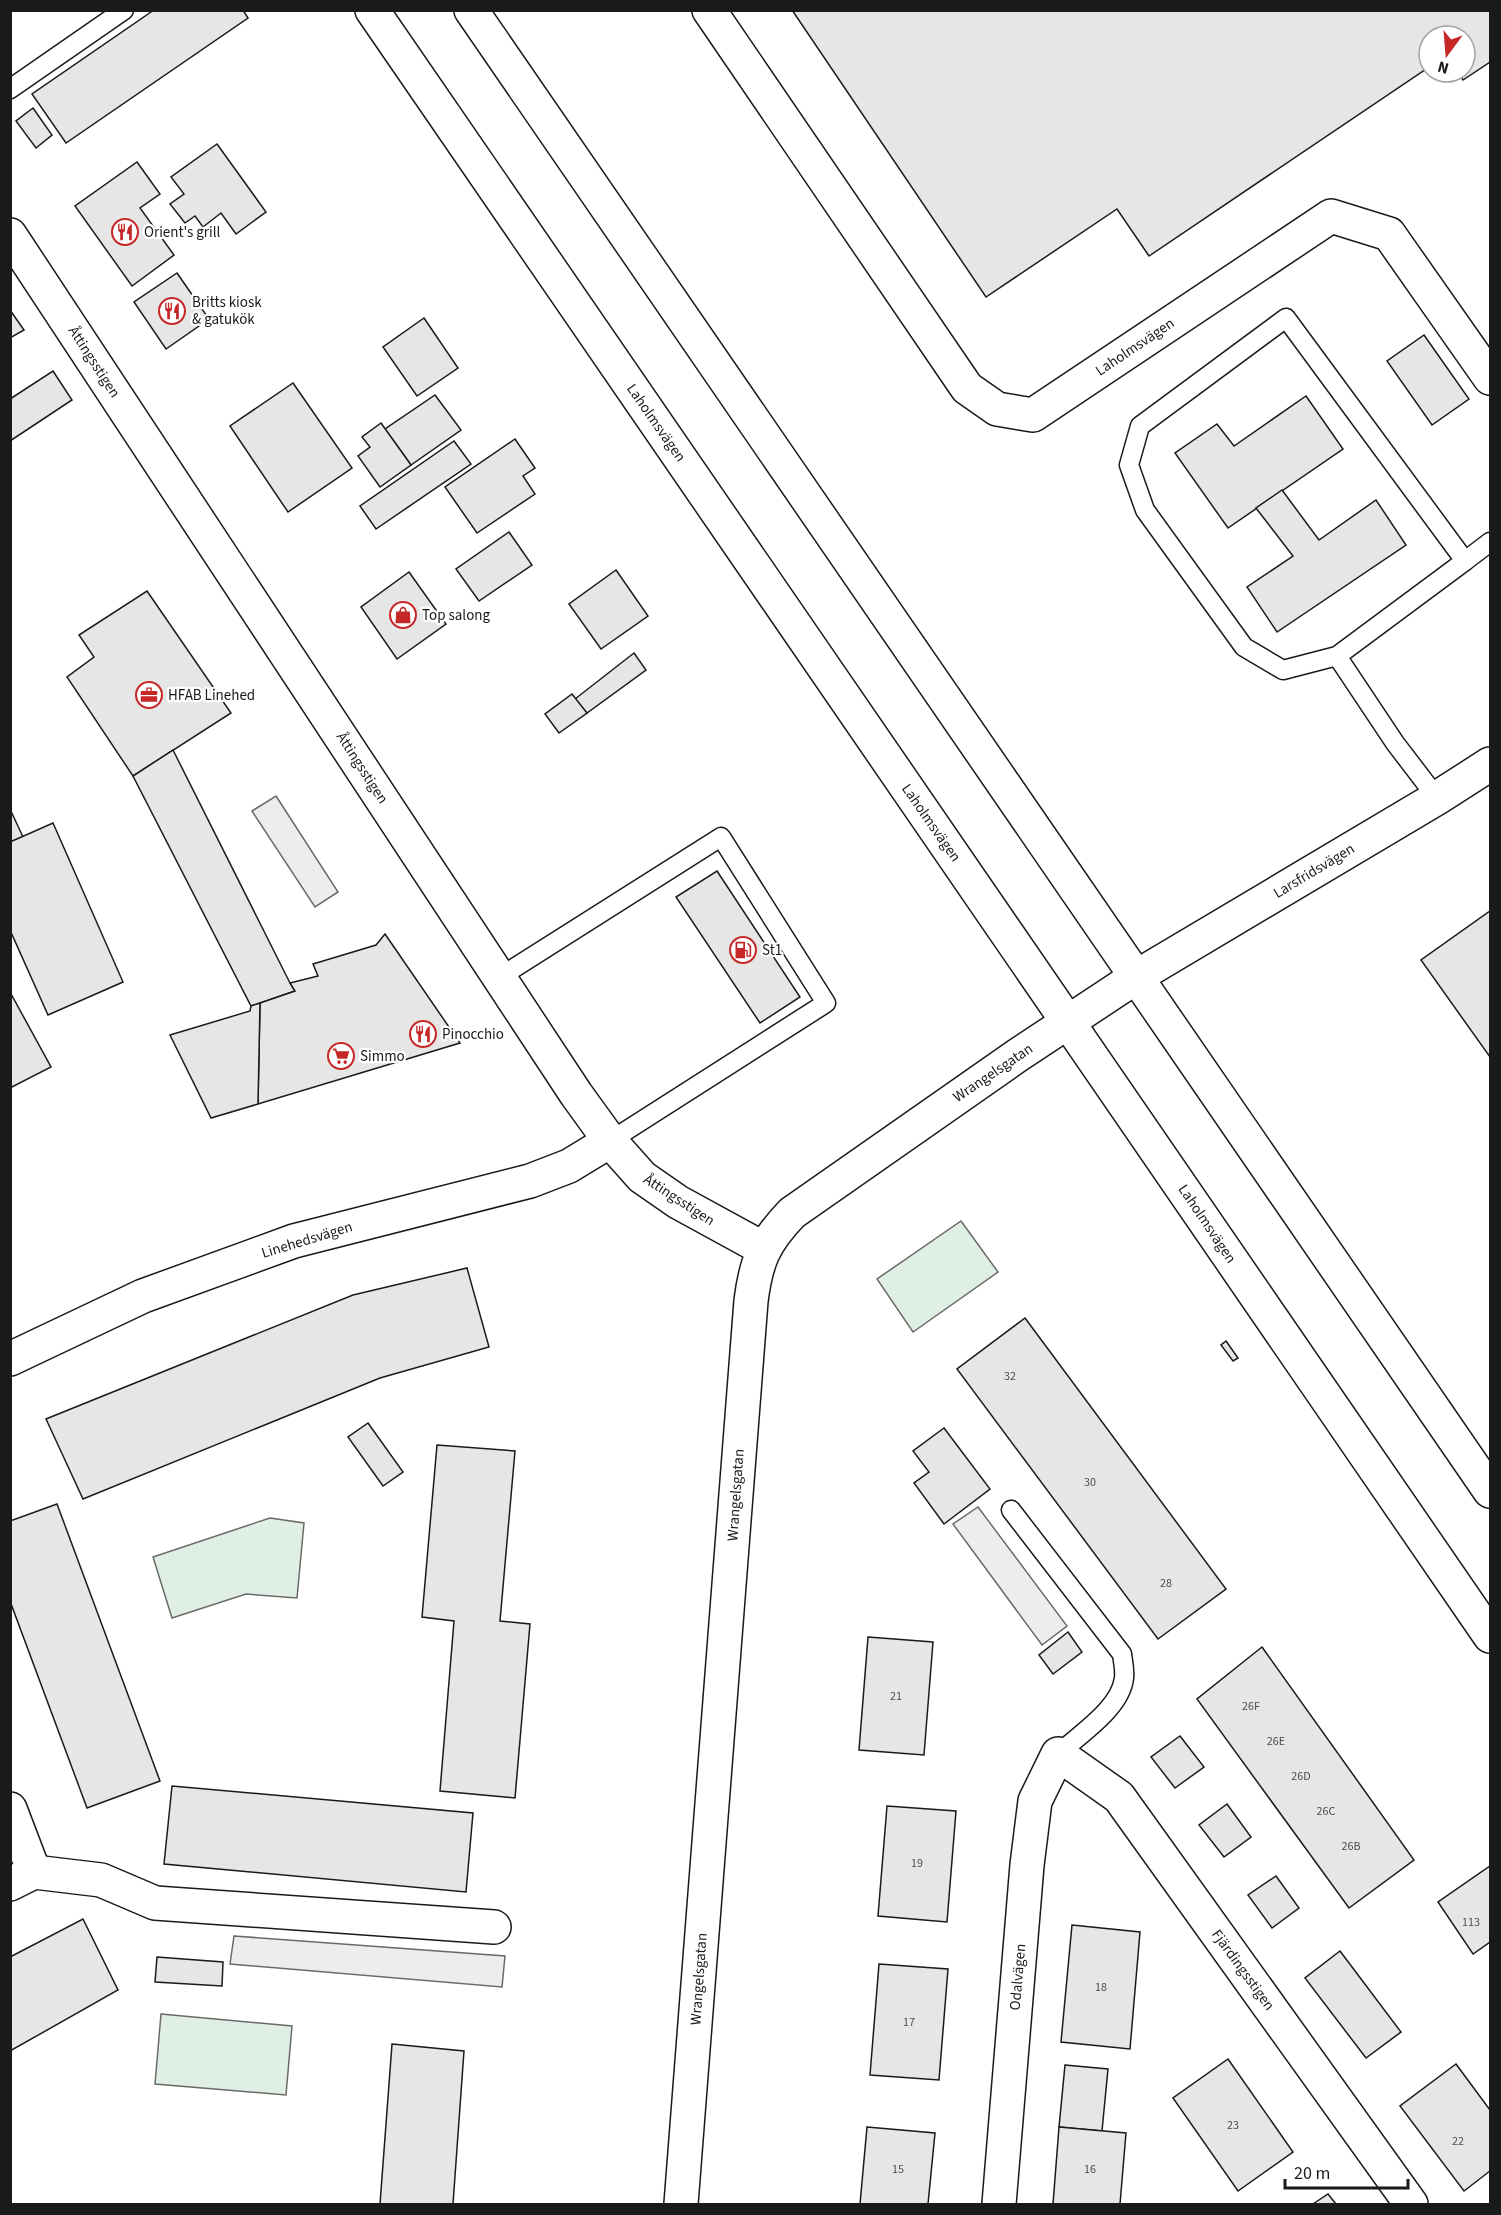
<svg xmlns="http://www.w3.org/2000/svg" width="1501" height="2215" font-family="'Source Sans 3',sans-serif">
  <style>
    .green { fill: #e0efe3; stroke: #6a6a6a; stroke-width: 1.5 }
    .parking { fill: #ededed; stroke: #6a6a6a; stroke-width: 1.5 }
    .building { fill: #e6e6e6; stroke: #1a1a1a; stroke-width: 1.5 }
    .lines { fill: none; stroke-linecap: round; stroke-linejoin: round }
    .service-casing { stroke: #1a1a1a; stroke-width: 21 }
    .minor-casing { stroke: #1a1a1a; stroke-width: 36 }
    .secondary-casing { stroke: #1a1a1a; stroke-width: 36 }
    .trunk-casing { stroke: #1a1a1a; stroke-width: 36 }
    .service { stroke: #fff; stroke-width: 18 }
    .minor { stroke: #fff; stroke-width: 33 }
    .secondary { stroke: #fff; stroke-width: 33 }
    .trunk { stroke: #fff; stroke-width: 33 }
    .labels { text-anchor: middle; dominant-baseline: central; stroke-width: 4.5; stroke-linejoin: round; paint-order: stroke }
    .number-label { font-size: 12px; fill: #4d4d4d }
    .poi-label { font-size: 15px; fill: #1a1a1a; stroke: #fff; text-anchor: start }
    .street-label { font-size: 15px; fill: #1a1a1a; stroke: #fff }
  </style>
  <rect width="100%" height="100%" fill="#fff"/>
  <!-- green -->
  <g class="green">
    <polygon points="961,1221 998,1272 913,1332 877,1279"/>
    <polygon points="270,1518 304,1523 297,1598 246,1594 172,1618 153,1557"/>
    <polygon points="161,2014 292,2026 286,2095 155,2084"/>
  </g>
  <!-- parking -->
  <g class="parking">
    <polygon points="276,796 338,892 315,907 252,811"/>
    <polygon points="978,1507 1067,1626 1042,1645 953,1524"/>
    <polygon points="234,1936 505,1956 502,1987 230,1964"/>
  </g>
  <!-- building -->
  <g class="building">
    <polygon points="154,10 243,10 248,18 66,143 32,94"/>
    <polygon points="792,10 1490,10 1490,62 1463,80 1458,72 1465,72 1465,36 1429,36 1429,67 1149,256 1117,209 986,297"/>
    <polygon points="33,108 52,135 36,148 16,121"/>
    <polygon points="217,144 266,212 236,234 221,213 203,227 195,216 185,223 170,204 184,194 171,177"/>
    <polygon points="137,162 160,194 140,208 174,255 132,286 75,206"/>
    <polygon points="177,273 209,319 166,349 134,302"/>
    <polygon points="10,310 24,330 10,338"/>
    <polygon points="424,318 458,368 417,396 383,347"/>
    <polygon points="1424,335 1469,399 1432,425 1387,361"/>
    <polygon points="53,371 72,400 10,441 10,399"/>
    <polygon points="293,383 352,468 288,512 230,426"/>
    <polygon points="435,395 461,430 411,465 385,429"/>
    <polygon points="1306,396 1343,449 1228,528 1175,453 1217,424 1234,446"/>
    <polygon points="381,423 411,465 380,487 358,456 370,447 362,437"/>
    <polygon points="515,439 535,468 523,476 535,494 477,533 445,487"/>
    <polygon points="454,441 471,464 376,529 360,506"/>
    <polygon points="1282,490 1319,540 1376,500 1406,545 1277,632 1247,587 1293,556 1256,508"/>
    <polygon points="509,532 532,565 479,601 456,569"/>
    <polygon points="616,570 648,616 601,649 569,604"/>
    <polygon points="409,572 446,624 397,659 361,607"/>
    <polygon points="147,591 231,713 133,776 67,677 94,657 79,635"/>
    <polygon points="634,653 646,670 587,713 575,699"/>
    <polygon points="572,694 587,713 559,733 545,714"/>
    <polygon points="173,750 290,983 295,991 251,1006 133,776"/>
    <polygon points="10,809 23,837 10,842"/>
    <polygon points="53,823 123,982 48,1015 10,930 10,842"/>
    <polygon points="717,871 800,997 760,1023 676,897"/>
    <polygon points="1490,911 1490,1057 1421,960"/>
    <polygon points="385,934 460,1043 258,1104 260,1003 295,991 290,983 318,976 313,964 376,945"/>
    <polygon points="10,992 51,1067 10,1088"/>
    <polygon points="260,1003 258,1104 211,1118 170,1035 250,1011 251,1006"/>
    <polygon points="467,1268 489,1347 380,1378 83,1499 46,1419 353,1295"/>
    <polygon points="1025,1318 1226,1589 1158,1639 957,1369"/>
    <polygon points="1226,1341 1238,1358 1233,1361 1221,1345"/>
    <polygon points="368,1423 403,1472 383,1486 348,1437"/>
    <polygon points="944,1428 990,1489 944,1524 914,1483 929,1472 913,1451"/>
    <polygon points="437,1445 515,1451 500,1621 530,1624 515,1798 440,1791 454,1621 422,1617"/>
    <polygon points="57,1504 160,1781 87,1808 10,1601 10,1521"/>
    <polygon points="1068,1632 1082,1652 1053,1674 1039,1655"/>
    <polygon points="868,1637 933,1642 924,1755 859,1750"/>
    <polygon points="1262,1647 1414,1860 1349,1908 1197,1699"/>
    <polygon points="1180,1736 1204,1767 1175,1788 1151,1757"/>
    <polygon points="172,1786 473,1813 466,1892 164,1864"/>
    <polygon points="1227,1804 1251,1837 1224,1857 1199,1825"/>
    <polygon points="887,1806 956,1811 947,1922 878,1916"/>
    <polygon points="1490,1866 1490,1942 1473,1954 1438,1902"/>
    <polygon points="1276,1876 1299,1908 1272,1928 1248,1895"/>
    <polygon points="83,1919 118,1990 10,2051 10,1957"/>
    <polygon points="1072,1925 1140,1932 1130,2049 1061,2042"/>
    <polygon points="1340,1951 1401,2032 1366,2058 1305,1978"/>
    <polygon points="157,1957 223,1962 222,1986 155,1982"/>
    <polygon points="879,1964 948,1969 939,2080 870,2075"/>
    <polygon points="392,2044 464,2051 453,2204 380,2204"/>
    <polygon points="1228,2059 1293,2152 1238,2191 1173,2098"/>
    <polygon points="1456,2064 1490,2110 1490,2171 1464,2191 1400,2106"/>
    <polygon points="1065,2065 1108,2069 1102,2131 1059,2127"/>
    <polygon points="867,2127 935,2133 928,2204 860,2204"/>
    <polygon points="1059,2127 1126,2133 1120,2204 1053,2204"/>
    <polygon points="1328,2194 1336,2204 1313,2204"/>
  </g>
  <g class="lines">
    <defs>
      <g id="service">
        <polyline points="10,89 124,10"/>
        <polyline points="1465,561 1490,542"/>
        <polyline points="1337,656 1465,561 1286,318 1140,426 1129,465 1145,510 1244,647 1283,670 1337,656 1395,743 1437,798"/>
        <polyline points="500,977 721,837 826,1003 610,1141"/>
        <path d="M1011 1510 1122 1654C1123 1662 1125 1670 1124 1678 1121 1708 1079 1735 1058 1754"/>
      </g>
      <g id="minor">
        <polyline points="709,10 967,388 997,409 1033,415 1331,216 1389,234 1490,378"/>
        <polyline points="10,235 576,1094 610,1141 642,1177 678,1202 764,1249"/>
        <polyline points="1136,977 1437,798 1490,764"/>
        <polyline points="10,1359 143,1296 294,1241 530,1181 569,1166 610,1141"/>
        <polyline points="10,1809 34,1872 10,1884"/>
        <polyline points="34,1872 101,1880 155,1903 494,1927"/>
        <polyline points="999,2204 1027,1865 1035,1801 1058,1754 1119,1797 1411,2204"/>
      </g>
      <path id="secondary" d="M681 2204 751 1301C756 1261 764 1242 792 1213L1018 1055 1136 977"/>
      <g id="trunk">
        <polyline points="372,10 1490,1636"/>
        <polyline points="471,10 1490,1491"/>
      </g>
    </defs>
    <!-- service casing -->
    <use href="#service" class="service-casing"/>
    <!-- minor casing -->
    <use href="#minor" class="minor-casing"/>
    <!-- secondary casing -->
    <use href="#secondary" class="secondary-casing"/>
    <!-- trunk casing -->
    <use href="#trunk" class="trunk-casing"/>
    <!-- service -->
    <use href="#service" class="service"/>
    <!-- minor -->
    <use href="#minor" class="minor"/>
    <!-- secondary -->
    <use href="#secondary" class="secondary"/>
    <!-- trunk -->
    <use href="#trunk" class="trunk"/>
  </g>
  <!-- icons -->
  <defs>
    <symbol id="restaurant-ring" viewBox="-11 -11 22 22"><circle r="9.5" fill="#fff" stroke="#c62828" stroke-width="1.5"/><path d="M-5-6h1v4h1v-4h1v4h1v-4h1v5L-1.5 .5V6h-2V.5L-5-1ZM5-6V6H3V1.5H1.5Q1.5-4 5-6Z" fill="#c62828"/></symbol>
    <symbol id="shop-ring" viewBox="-11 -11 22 22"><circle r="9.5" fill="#fff" stroke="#c62828" stroke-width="1.5"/><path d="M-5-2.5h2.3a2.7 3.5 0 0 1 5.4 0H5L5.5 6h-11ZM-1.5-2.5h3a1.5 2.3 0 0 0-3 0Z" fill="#c62828"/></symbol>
    <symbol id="office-ring" viewBox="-11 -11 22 22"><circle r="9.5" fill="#fff" stroke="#c62828" stroke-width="1.5"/><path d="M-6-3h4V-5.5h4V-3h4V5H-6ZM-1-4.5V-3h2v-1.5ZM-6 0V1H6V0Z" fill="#c62828"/></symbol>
    <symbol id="fuel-ring" viewBox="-11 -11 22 22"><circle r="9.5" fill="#fff" stroke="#c62828" stroke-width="1.5"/><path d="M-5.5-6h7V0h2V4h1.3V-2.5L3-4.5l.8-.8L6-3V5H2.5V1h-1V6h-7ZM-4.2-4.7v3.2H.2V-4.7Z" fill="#c62828"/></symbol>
    <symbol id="supermarket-ring" viewBox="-11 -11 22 22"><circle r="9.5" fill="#fff" stroke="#c62828" stroke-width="1.5"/><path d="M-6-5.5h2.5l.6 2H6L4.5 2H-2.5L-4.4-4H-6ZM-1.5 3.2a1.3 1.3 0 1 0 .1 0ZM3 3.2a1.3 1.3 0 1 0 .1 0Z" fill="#c62828"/></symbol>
  </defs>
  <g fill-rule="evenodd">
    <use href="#restaurant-ring" x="110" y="217" width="30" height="30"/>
    <use href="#restaurant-ring" x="157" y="296" width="30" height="30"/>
    <use href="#shop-ring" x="388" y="600" width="30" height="30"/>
    <use href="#office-ring" x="134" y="680" width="30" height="30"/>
    <use href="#fuel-ring" x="728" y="935" width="30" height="30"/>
    <use href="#restaurant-ring" x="408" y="1019" width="30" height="30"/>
    <use href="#supermarket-ring" x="326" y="1041" width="30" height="30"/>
  </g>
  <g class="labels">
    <!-- number labels -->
    <g class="number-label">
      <text x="1010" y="1376">32</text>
      <text x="1090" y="1482">30</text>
      <text x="1166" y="1583">28</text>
      <text x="896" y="1696">21</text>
      <text x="1251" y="1706">26F</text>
      <text x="1276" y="1741">26E</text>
      <text x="1301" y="1776">26D</text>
      <text x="1326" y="1811">26C</text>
      <text x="1351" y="1846">26B</text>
      <text x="917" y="1863">19</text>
      <text x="1471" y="1922">113</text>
      <text x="1101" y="1987">18</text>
      <text x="909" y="2022">17</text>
      <text x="1233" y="2125">23</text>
      <text x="1458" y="2141">22</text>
      <text x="898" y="2169">15</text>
      <text x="1090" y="2169">16</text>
    </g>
    <!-- poi labels -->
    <g class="poi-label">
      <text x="144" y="232">Orient's grill</text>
      <text x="192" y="302">Britts kiosk<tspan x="192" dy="17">&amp; gatukök</tspan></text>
      <text x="422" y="615">Top salong</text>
      <text x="168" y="695">HFAB Linehed</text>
      <text x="762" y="950">St1</text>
      <text x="442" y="1034">Pinocchio</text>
      <text x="360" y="1056">Simmo</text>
    </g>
    <!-- street labels -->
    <g class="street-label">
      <text transform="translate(1135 347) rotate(-34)">Laholmsvägen</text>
      <text transform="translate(94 362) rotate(57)">Åttingsstigen</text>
      <text transform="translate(656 423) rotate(55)">Laholmsvägen</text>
      <text transform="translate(362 768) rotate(57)">Åttingsstigen</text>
      <text transform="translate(931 823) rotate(55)">Laholmsvägen</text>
      <text transform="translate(1314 871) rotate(-31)">Larsfridsvägen</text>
      <text transform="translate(993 1073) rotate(-34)">Wrangelsgatan</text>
      <text transform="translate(679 1200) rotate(33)">Åttingsstigen</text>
      <text transform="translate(1207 1224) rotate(56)">Laholmsvägen</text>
      <text transform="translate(307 1240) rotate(-17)">Linehedsvägen</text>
      <text transform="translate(736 1495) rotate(-86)">Wrangelsgatan</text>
      <text transform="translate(1243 1970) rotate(54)">Fjärdingsstigen</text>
      <text transform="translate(1018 1977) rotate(-85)">Odalvägen</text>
      <text transform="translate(699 1979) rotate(-86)">Wrangelsgatan</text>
    </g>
  </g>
  <!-- border -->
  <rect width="1501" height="2215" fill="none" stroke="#1a1a1a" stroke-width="24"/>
  <!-- north arrow -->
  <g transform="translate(1447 54) rotate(196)"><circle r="28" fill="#ffffff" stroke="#a3a3a3" stroke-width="1.5"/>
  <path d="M0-4.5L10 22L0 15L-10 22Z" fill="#c62828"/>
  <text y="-9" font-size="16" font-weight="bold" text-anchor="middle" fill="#1a1a1a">N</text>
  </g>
  <!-- scale -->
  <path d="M1285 2179v9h123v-9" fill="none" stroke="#1a1a1a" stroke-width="3"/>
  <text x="1294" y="2179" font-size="18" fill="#1a1a1a" stroke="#ffffff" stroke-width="4.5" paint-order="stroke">20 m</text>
</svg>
